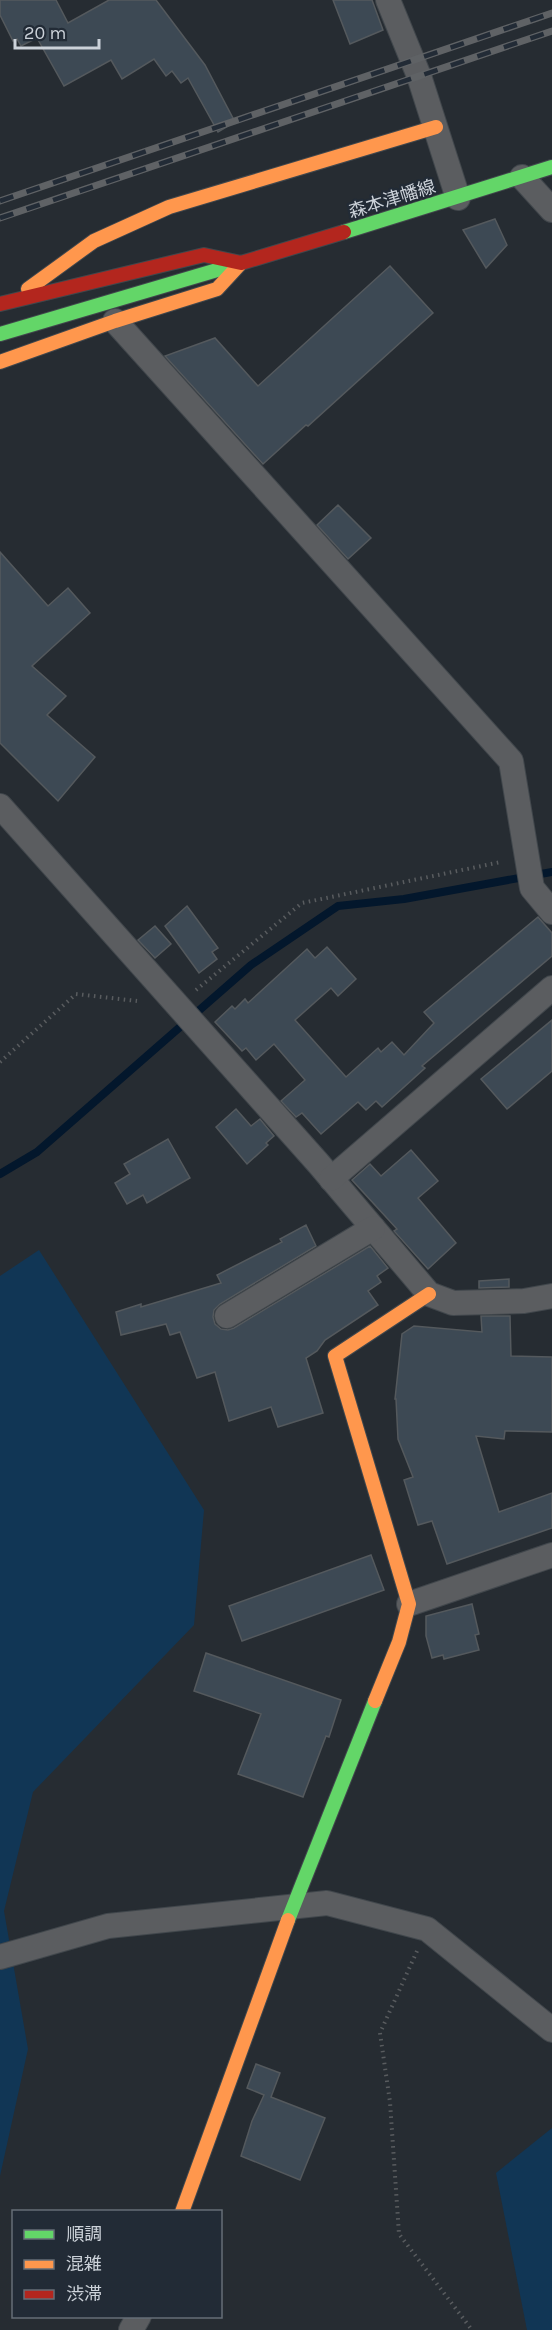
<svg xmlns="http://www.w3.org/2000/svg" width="552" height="2330" font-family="Karla,'Noto Sans JP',sans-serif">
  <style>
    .green { fill: #113655 }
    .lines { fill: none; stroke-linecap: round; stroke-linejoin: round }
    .stream { stroke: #03172c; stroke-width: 8 }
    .building { fill: #3d4954; stroke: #54595d; stroke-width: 1.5 }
    .street-casing { stroke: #41474c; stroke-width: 26 }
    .fast-casing { stroke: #41474c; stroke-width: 16 }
    .slow-casing { stroke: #41474c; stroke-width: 16 }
    .jam-casing { stroke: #41474c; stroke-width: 16 }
    .path { stroke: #595c5f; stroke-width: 4; stroke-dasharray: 1.5 4.5; stroke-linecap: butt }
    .street { stroke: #5b5d60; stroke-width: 24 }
    .fast { stroke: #63d668; stroke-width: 14 }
    .slow { stroke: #ff974d; stroke-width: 14 }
    .jam { stroke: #b3261e; stroke-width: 14 }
    .rail-casing { stroke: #5f6265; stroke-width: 7 }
    .rail { stroke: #222b36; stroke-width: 4.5; stroke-dasharray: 14; stroke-linecap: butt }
    .labels { text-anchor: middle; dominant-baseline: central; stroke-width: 4.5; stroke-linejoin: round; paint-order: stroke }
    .street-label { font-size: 18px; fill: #ccd2d9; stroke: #222b36 }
  </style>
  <rect width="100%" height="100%" fill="#262c32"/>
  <!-- green -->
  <g class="green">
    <polygon points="39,1250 204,1510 194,1625 33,1792 4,1911 28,2049 0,2176 0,1276"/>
    <polygon points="552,2128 552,2330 527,2330 496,2173"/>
  </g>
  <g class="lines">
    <!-- stream -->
    <polyline class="stream" points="0,1174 37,1152 251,965 338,906 404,899 552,872"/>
  </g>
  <!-- building -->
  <g class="building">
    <polygon points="0,0 56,0 68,23 109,0 156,0 205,65 235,122 218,132 188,78 181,83 172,71 166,76 154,59 122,79 111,60 64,86 37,38 21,46 17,39 13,41 0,15"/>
    <polygon points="333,0 372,0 383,30 350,44"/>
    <polygon points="495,219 507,245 486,268 463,230"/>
    <polygon points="390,266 433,313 308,426 306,425 263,464 165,356 215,338 258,386"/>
    <polygon points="338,505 371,538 348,559 317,525"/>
    <polygon points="0,552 48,606 68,588 90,613 32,666 66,696 47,715 95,757 58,801 0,743"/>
    <polygon points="187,906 218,948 212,952 217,959 199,973 165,926"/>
    <polygon points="538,917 552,933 552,956 422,1066 425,1068 382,1107 376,1101 366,1110 358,1102 321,1134 302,1113 296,1117 281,1101 305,1080 274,1044 256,1060 246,1048 242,1051 215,1022 232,1006 235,1009 245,999 248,1003 307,949 315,958 327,947 356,979 338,996 331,988 295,1020 346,1077 378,1048 381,1052 392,1042 404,1055 434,1023 424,1012"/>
    <polygon points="155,926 171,944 155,958 138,940"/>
    <polygon points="552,1020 552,1071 507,1109 481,1079"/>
    <polygon points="236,1109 251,1126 260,1119 274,1136 266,1143 268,1145 247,1164 216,1127"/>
    <polygon points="168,1139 190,1178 147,1203 143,1195 127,1204 115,1183 130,1174 124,1164"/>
    <polygon points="411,1150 438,1181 418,1198 456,1243 428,1269 394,1231 397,1229 352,1180 370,1164 381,1176"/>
    <polygon points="306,1225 316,1246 220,1304 214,1310 213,1317 215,1324 221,1329 228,1330 234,1328 370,1246 388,1268 377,1276 381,1282 368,1291 378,1305 325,1340 317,1351 306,1358 323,1413 278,1427 271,1407 229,1421 215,1372 197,1378 180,1332 170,1335 166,1324 121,1335 116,1312 141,1304 141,1307 221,1283 217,1275 282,1242 280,1239"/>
    <polygon points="509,1279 509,1287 479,1288 479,1281"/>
    <polygon points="481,1316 510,1316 511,1356 552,1357 552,1432 505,1431 504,1439 476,1436 499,1512 552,1493 552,1528 447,1564 432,1521 418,1525 404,1480 413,1477 398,1439 396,1399 395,1399 402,1334 414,1326 482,1332"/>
    <polygon points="371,1555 384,1590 242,1641 229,1606"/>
    <polygon points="472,1604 479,1634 475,1635 479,1650 444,1659 443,1655 432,1658 426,1636 426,1616"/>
    <polygon points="206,1653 341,1700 329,1737 326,1736 303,1797 238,1774 261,1714 194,1691"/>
    <polygon points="256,2064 280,2073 271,2097 325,2118 300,2180 241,2156 252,2121 264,2095 247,2088"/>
  </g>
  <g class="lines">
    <defs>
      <g id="street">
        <polyline points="388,0 419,76 458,198"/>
        <polyline points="522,177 552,210"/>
        <polyline points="115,321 511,761 532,888 552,912"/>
        <polyline points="0,806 318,1163 429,1294 453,1303 524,1301 552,1296"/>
        <polyline points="331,1179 552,988"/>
        <polyline points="227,1316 373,1228"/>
        <polyline points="409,1604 552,1555"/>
        <polyline points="0,1957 108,1926 327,1903 427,1929 552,2030"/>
        <polyline points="131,2330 139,2316"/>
      </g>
      <g id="fast">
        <polyline points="344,232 552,167"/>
        <polyline points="0,334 241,263"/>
        <polyline points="288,1920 375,1701"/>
      </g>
      <g id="slow">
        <polyline points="28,289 94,241 169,207 436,127"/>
        <polyline points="0,362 115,321 217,289 241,263"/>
        <polyline points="375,1701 399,1642 409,1604 335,1356 429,1294"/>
        <polyline points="182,2212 288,1920"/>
      </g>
      <polyline id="jam" points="0,304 204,255 241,263 344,232"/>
    </defs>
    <!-- street casing -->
    <use href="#street" class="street-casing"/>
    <!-- fast casing -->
    <use href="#fast" class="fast-casing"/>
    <!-- slow casing -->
    <use href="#slow" class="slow-casing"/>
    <!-- jam casing -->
    <use href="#jam" class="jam-casing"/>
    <!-- path -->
    <g class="path">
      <polyline points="196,990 302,903 501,862"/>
      <polyline points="0,1062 76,994 137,1001"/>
      <polyline points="417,1951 380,2033 390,2102 399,2234 472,2330"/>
    </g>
    <!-- street -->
    <use href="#street" class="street"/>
    <!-- fast -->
    <use href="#fast" class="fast"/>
    <!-- slow -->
    <use href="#slow" class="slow"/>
    <!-- jam -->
    <use href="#jam" class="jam"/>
    <defs>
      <g id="rail">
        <polyline points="0,201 552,13"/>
        <polyline points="0,218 552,31"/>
      </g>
    </defs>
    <!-- rail casing -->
    <use href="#rail" class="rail-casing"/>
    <!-- rail -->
    <use href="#rail" class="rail"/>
  </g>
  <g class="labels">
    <!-- street labels -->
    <g class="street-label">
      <text transform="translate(392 199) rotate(-17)">森本津幡線</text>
    </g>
  </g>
  <!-- legend -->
  <rect x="12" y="2210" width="210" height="108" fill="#222b36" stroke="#666e77" stroke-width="1.5"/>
  <rect x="24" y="2230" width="30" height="9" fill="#63d668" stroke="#666e77" stroke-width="1.5"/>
  <text x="66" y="2240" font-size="18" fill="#ccd2d9">順調</text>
  <rect x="24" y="2260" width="30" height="9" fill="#ff974d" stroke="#666e77" stroke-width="1.5"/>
  <text x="66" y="2270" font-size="18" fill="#ccd2d9">混雑</text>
  <rect x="24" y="2290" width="30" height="9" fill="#b3261e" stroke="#666e77" stroke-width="1.5"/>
  <text x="66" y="2300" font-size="18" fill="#ccd2d9">渋滞</text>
  <!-- scale -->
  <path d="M15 39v9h84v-9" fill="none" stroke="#ccd2d9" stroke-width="3"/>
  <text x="24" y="39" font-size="18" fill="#ccd2d9" stroke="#222b36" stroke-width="4.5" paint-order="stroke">20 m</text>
</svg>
